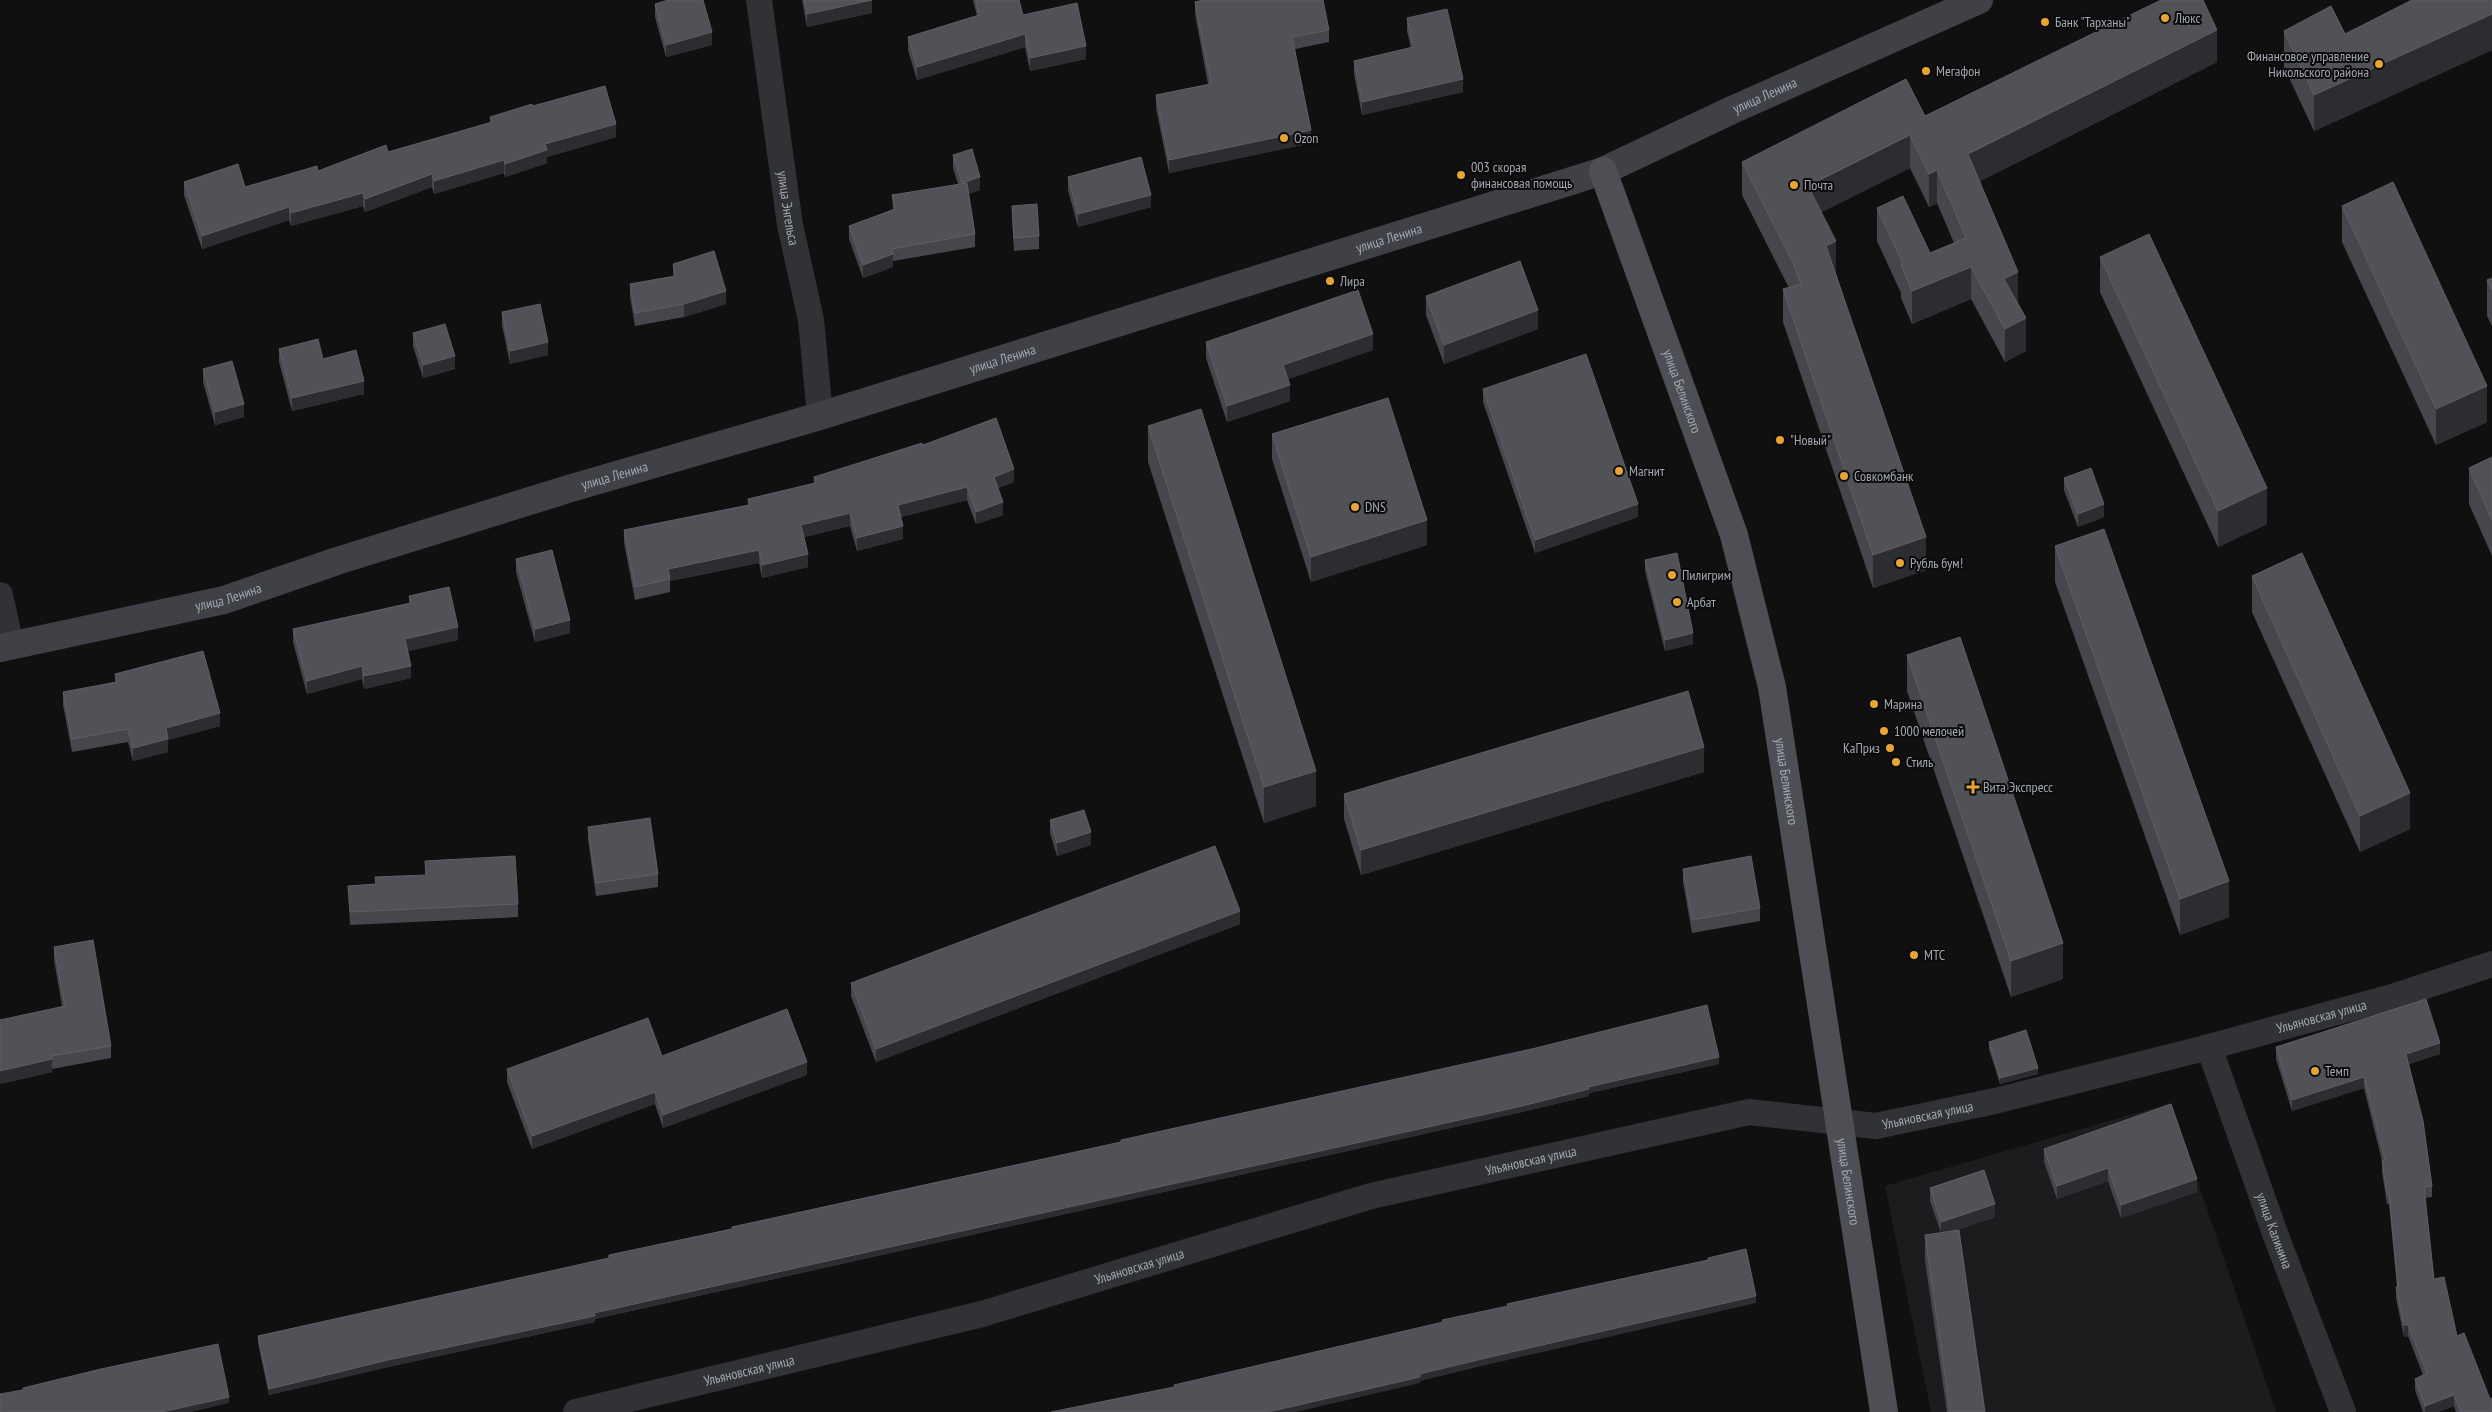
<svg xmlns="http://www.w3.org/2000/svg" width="2492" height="1412" font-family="'PT Sans Narrow',sans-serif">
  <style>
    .built { fill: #1c1c1e }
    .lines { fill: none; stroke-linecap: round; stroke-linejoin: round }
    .street { stroke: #313236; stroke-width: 26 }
    .secondary { stroke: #3f4146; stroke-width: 28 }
    .primary { stroke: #4d4f55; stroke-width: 28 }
    .wall { fill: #46474c }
    .shaded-wall { fill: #2c2d30 }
    .building { fill: #505257; stroke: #5d5f65 }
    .poi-dot { fill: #e7a532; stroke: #0b0b0c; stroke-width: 2 }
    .labels { text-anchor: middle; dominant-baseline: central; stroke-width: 4; stroke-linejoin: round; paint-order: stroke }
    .poi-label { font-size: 14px; fill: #a2a7b1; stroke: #0b0b0c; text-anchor: start }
    .street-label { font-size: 14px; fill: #a2a7b1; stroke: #0b0b0c }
  </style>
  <rect width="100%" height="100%" fill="#101011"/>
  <!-- built -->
  <polygon class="built" points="2171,1103 2276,1412 1931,1412 1885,1186"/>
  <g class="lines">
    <!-- street -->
    <g class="street">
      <path id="s1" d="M759 0 790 225 811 320 820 416"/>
      <polyline points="0,595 11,646"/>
      <path id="s2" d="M2209 1047 2276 1236 2343 1412"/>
      <path id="s3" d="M576 1412 982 1314 1371 1196 1749 1112 1876 1126 1995 1101 2209 1047 2392 997 2492 964"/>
    </g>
    <!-- secondary -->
    <path class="secondary" id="s4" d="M0 648 224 600 337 561 568 489 820 416 1603 171 1732 110 1979 0"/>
    <!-- primary -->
    <path class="primary" id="s5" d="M1603 171 1734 535 1772 687 1884 1412"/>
  </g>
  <!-- wall -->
  <g class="wall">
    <polygon points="802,0 872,0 872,13 807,27"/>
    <polygon points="973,0 1019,0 1023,15 1086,59 1030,71 1025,47 917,80 908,50 908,37 977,16"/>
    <polygon points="2492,0 2492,50 2314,131 2284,67 2284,31 2345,34"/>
    <polygon points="1195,2 1329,30 1329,42 1295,49 1311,143 1169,173 1156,108 1156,95 1208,84 1195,14"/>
    <polygon points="655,4 712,45 666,57 655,17"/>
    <polygon points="1407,18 1463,92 1362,115 1354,74 1354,61 1411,48 1407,31"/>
    <polygon points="2217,62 1980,181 2018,304 2026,351 2005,362 1971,299 1912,324 1901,298 1901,293 1877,241 1877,208 1930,253 1954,243 1937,203 1929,207 1910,168 1821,212 1836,273 1926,570 1873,588 1783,322 1783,289 1789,288 1742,195 1742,162 1925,116"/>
    <polygon points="533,106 616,137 547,157 547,163 505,177 504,173 434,194 432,187 365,212 363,206 291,226 289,220 202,249 184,195 184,182 245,187 318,171 388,152 490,123 490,117"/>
    <polygon points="953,155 980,190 968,194 975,234 975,247 893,261 893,267 863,278 849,239 849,226 893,210 892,195 958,184 953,168"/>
    <polygon points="1068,177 1151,207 1078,227 1068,190"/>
    <polygon points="1012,206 1039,236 1039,249 1014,251 1012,219"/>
    <polygon points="2342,206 2487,422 2436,445 2342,242"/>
    <polygon points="2100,257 2267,524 2218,547 2100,292"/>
    <polygon points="673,264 726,304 684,317 635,326 630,297 630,284 673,276"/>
    <polygon points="2492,278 2492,326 2487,316 2487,280"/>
    <polygon points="1426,296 1538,329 1444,364 1426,315"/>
    <polygon points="502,312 548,355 510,364 502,325"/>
    <polygon points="413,333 455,369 423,378 413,346"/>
    <polygon points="1206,342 1373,350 1288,379 1290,401 1227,422 1206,358"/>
    <polygon points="279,349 364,394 292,411 279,362"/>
    <polygon points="203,369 244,417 215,425 203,382"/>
    <polygon points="1483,389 1638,517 1535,553 1483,402"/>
    <polygon points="1148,426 1316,806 1264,823 1148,462"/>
    <polygon points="1272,434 1427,545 1311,582 1272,459"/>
    <polygon points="923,445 1014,482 998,488 1003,515 976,524 967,500 901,517 903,539 857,551 850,526 804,537 808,567 762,578 759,563 670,581 670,592 635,600 624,543 624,530 748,505 748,499 814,484 814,477"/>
    <polygon points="2492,457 2492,556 2469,504 2469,468"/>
    <polygon points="2064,478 2104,517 2078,527 2064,490"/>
    <polygon points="2055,546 2229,917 2180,935 2055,582"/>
    <polygon points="516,559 570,633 535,642 516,572"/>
    <polygon points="1645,560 1693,644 1665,651 1645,571"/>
    <polygon points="2252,576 2410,829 2360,852 2252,612"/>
    <polygon points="409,596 458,640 408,651 411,678 364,689 362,679 307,694 293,642 293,629 409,603"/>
    <polygon points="1907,655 2063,979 2011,997 1907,691"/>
    <polygon points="115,674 220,726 168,740 168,752 133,761 128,742 72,752 63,705 63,692 115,682"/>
    <polygon points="1704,772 1361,875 1344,819 1344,794"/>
    <polygon points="1050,820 1091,845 1057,856 1050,833"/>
    <polygon points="588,827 658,874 658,887 596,896 588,840"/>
    <polygon points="425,861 518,904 518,917 350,925 348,886 375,884 425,875"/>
    <polygon points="1683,869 1760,908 1760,921 1692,933 1683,882"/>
    <polygon points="1240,924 876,1062 851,996 851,983"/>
    <polygon points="54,947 111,1046 111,1058 52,1069 52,1072 0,1084 62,1006 54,960"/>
    <polygon points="1989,1042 2038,1074 2000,1084 1989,1049"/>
    <polygon points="2276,1047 2440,1054 2409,1064 2432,1186 2432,1197 2425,1198 2434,1279 2457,1336 2492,1412 2456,1412 2454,1406 2438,1412 2423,1412 2415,1390 2415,1379 2423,1375 2408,1336 2404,1337 2396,1298 2396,1287 2397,1287 2389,1204 2387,1204 2382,1172 2382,1161 2364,1088 2292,1111 2276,1059"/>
    <polygon points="662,1056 807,1075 663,1128 655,1104 532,1149 507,1082 507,1069"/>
    <polygon points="1719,1064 1589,1093 1589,1096 1522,1112 595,1319 595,1322 388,1367 269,1395 258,1343 258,1336 609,1259 609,1255 732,1229 732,1227 1121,1142 1121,1140"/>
    <polygon points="2044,1149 2197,1192 2121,1218 2108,1181 2057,1199 2044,1162"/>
    <polygon points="1930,1188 1995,1217 1951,1232 1985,1412 1947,1412 1925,1260 1925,1235 1941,1233 1930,1201"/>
  </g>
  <!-- shaded-wall -->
  <g class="shaded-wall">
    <polygon points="872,0 872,13 807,27 807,14"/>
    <polygon points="2492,14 2492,50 2314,131 2314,95"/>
    <polygon points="2217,30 2217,62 1968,187 1968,154"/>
    <polygon points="712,32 712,45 666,57 666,45"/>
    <polygon points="1025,34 1025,47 917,80 917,67"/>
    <polygon points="1086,46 1086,59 1030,71 1030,58"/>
    <polygon points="1463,79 1463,92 1362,115 1362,102"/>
    <polygon points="616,124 616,137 547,157 547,163 505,177 505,164 545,144"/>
    <polygon points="1311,130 1311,143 1169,173 1169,160"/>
    <polygon points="1910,135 1910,168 1808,219 1808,186"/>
    <polygon points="504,160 504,173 434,194 434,181"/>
    <polygon points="1937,170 1937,203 1929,207 1929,174"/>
    <polygon points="432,174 432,187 365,212 365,199"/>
    <polygon points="980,177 980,190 962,196 962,183"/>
    <polygon points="363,193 363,206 291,226 291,213"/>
    <polygon points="1151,195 1151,207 1078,227 1078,214"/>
    <polygon points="289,207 289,220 202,249 202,236"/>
    <polygon points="1836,241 1836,274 1826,246"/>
    <polygon points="893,254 893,267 863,278 863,265"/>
    <polygon points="1971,267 1971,299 1912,324 1912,291"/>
    <polygon points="2018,272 2018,305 2004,279"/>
    <polygon points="726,291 726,304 684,317 684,304"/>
    <polygon points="1538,310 1538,329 1444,364 1444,345"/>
    <polygon points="2026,318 2026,351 2005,362 2005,329"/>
    <polygon points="1373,334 1373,350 1283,381 1283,365"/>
    <polygon points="548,342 548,355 510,364 510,351"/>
    <polygon points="455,356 455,369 423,378 423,365"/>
    <polygon points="364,381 364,394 292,411 292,398"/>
    <polygon points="1290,385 1290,401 1227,422 1227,406"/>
    <polygon points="2487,386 2487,422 2436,445 2436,409"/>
    <polygon points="244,404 244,417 215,425 215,412"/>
    <polygon points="1014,469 1014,482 994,490 994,477"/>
    <polygon points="967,487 967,500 898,518 898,505"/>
    <polygon points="2267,488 2267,524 2218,547 2218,511"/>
    <polygon points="1003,502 1003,515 976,524 976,512"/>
    <polygon points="1638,504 1638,517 1535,553 1535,540"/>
    <polygon points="2104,504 2104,517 2078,527 2078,514"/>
    <polygon points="850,513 850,526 801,538 801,525"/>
    <polygon points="1427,520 1427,545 1311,582 1311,557"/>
    <polygon points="903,526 903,539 857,551 857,538"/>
    <polygon points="1926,537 1926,570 1873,588 1873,555"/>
    <polygon points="759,550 759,563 670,581 668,569"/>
    <polygon points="808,554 808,567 762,578 762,565"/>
    <polygon points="570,620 570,633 535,642 535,629"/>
    <polygon points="458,627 458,640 405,652 405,639"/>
    <polygon points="1693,633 1693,644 1665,651 1665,640"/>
    <polygon points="362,666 362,679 307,694 307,681"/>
    <polygon points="411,666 411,678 364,689 364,676"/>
    <polygon points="220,713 220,726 168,740 168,752 133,761 133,748 166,728"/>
    <polygon points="1704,747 1704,772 1361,875 1361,850"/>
    <polygon points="1316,771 1316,806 1264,823 1264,787"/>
    <polygon points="2410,793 2410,829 2360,852 2360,816"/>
    <polygon points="1091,832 1091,845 1057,856 1057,843"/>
    <polygon points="2229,881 2229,917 2180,935 2180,899"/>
    <polygon points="1240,911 1240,924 876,1062 876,1049"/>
    <polygon points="2063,943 2063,979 2011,997 2011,961"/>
    <polygon points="2440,1043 2440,1054 2406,1065 2406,1054"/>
    <polygon points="1719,1057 1719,1064 1589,1093 1589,1096 1522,1112 595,1319 595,1322 388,1367 269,1395 269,1389 388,1360"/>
    <polygon points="52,1059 52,1072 0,1084 0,1071"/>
    <polygon points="807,1062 807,1075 663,1128 663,1115"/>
    <polygon points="2038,1068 2038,1074 2000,1084 2000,1078"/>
    <polygon points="2364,1077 2364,1088 2292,1111 2292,1100"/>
    <polygon points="655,1092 655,1104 532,1149 532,1136"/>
    <polygon points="2108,1168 2108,1181 2057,1199 2057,1186"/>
    <polygon points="2197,1179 2197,1192 2121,1218 2121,1205"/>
    <polygon points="1995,1204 1995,1217 1941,1235 1941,1222"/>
    <polygon points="1756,1296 1756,1303 1490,1364 1420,1381 1420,1383 1296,1412 1268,1412 1490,1357"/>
    <polygon points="2404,1325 2408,1325 2408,1336 2404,1337"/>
    <polygon points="2454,1395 2454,1406 2438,1412 2425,1412 2425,1406"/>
    <polygon points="229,1397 229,1403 191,1412 162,1412"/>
  </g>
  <!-- building -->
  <g class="building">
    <polygon points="668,0 703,0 712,32 666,45 655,4"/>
    <polygon points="804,0 872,0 807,14"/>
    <polygon points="976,0 1019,0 1023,15 1077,3 1086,46 1030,58 1025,34 917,67 908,37 979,15"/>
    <polygon points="1203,0 1323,0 1329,30 1292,37 1311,130 1169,160 1156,95 1211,84 1195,2"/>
    <polygon points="2161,0 2203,0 2217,30 1968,154 2018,272 2004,279 2026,318 2005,329 1971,267 1912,291 1901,265 1903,264 1877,208 1903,196 1930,253 1966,238 1937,170 1929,174 1910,135 1808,186 1836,241 1826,246 1926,537 1873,555 1783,289 1801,284 1793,263 1742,162 1906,79 1925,116"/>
    <polygon points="2412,0 2492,0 2492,14 2314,95 2284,31 2331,6 2345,34"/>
    <polygon points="1447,9 1463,79 1362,102 1354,61 1413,47 1407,18"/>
    <polygon points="605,86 616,124 545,144 547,150 505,164 504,160 434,181 432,174 365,199 363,193 291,213 289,207 202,236 184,182 238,164 245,187 317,166 318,171 386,145 388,152 492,122 490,117 532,104 533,106"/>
    <polygon points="972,149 980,177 962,183 953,155"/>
    <polygon points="1141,157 1151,195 1078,214 1068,177"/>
    <polygon points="2393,182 2487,386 2436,409 2342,206"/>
    <polygon points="967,183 975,234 892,249 893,254 863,265 849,226 895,209 892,195"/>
    <polygon points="1037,204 1039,236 1014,238 1012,206"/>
    <polygon points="2149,234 2267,488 2218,511 2100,257"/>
    <polygon points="714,251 726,291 684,304 635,313 630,284 676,276 673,264"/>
    <polygon points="1520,261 1538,310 1444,345 1426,296"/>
    <polygon points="2492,278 2492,290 2487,280"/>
    <polygon points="1358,290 1373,334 1283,365 1290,385 1227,406 1206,342"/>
    <polygon points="540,304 548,342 510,351 502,312"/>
    <polygon points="445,324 455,356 423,365 413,333"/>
    <polygon points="318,339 323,359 356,350 364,381 292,398 279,349"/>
    <polygon points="1586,354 1638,504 1535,540 1483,389"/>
    <polygon points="232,361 244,404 215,412 203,369"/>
    <polygon points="1388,398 1427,520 1311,557 1272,434"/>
    <polygon points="1201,409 1316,771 1264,787 1148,426"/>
    <polygon points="996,418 1014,469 994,477 1003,502 976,512 967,487 898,505 903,526 857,538 850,513 801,525 808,554 762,565 759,550 668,569 670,579 635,587 624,530 749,505 748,499 815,483 814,477 922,443 923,445"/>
    <polygon points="2492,457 2492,520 2469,468"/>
    <polygon points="2091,468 2104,504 2078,514 2064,478"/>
    <polygon points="2104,529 2229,881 2180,899 2055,546"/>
    <polygon points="552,550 570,620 535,629 516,559"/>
    <polygon points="1677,553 1693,633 1665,640 1645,560"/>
    <polygon points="2302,553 2410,793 2360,816 2252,576"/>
    <polygon points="449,587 458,627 405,639 411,666 364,676 362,666 307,681 293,629 411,603 409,596"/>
    <polygon points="1960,637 2063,943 2011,961 1907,655"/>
    <polygon points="203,651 220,713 166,728 168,739 133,748 128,729 72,739 63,692 117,682 115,674"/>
    <polygon points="1688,691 1704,747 1361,850 1344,794"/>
    <polygon points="1084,810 1091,832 1057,843 1050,820"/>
    <polygon points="650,818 658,874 596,883 588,827"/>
    <polygon points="1215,846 1240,911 876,1049 851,983"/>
    <polygon points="515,856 518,904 350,912 348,886 376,884 375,877 426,875 425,861"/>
    <polygon points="1751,856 1760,908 1692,920 1683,869"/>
    <polygon points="93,940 111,1046 51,1056 52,1059 0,1071 0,1020 65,1006 54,947"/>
    <polygon points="2426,999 2440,1043 2406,1054 2423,1121 2432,1186 2424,1187 2434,1279 2444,1277 2457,1336 2464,1333 2490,1399 2492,1398 2492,1412 2461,1412 2454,1395 2425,1406 2415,1379 2427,1373 2408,1325 2404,1325 2396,1287 2398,1287 2389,1193 2387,1193 2382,1161 2385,1160 2364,1077 2292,1100 2276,1047"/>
    <polygon points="1707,1005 1719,1057 1588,1087 1589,1089 1522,1106 594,1313 595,1316 388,1360 269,1389 258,1336 609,1258 609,1255 732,1229 732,1227 1121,1142 1121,1140 1536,1048"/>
    <polygon points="787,1009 807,1062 663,1115 655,1092 532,1136 507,1069 648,1018 662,1056"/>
    <polygon points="2026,1030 2038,1068 2000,1078 1989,1042"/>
    <polygon points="2171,1104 2197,1179 2121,1205 2108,1168 2057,1186 2044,1149"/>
    <polygon points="1984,1170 1995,1204 1941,1222 1930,1188"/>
    <polygon points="1959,1230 1985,1412 1950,1412 1925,1235"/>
    <polygon points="1746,1249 1756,1296 1490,1357 1420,1374 1420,1377 1268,1412 1051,1412 1174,1387 1174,1385 1443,1322 1442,1320 1508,1306 1507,1304 1708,1260 1708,1258"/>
    <polygon points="218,1344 229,1397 162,1412 0,1412 0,1394 23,1390 23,1388 101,1369"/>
  </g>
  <!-- markers -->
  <g class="poi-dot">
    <circle cx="2165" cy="18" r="5"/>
    <circle cx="2045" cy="22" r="5"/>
    <circle cx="2379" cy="64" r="5"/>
    <circle cx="1926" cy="71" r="5"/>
    <circle cx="1284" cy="138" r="5"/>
    <circle cx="1461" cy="175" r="5"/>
    <circle cx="1794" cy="185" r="5"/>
    <circle cx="1330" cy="281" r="5"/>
    <circle cx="1780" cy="440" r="5"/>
    <circle cx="1619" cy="471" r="5"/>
    <circle cx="1844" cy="476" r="5"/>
    <circle cx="1355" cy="507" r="5"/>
    <circle cx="1900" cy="563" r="5"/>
    <circle cx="1672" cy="575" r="5"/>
    <circle cx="1677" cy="602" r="5"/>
    <circle cx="1874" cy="704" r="5"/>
    <circle cx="1884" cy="731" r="5"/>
    <circle cx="1890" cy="748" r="5"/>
    <circle cx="1896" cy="762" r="5"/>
    <path d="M1970.5 779.5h5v5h5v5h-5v5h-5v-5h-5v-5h5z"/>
    <circle cx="1914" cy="955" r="5"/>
    <circle cx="2315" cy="1071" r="5"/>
  </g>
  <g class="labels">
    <!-- poi labels -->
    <g class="poi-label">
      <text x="2175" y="18">Люкс</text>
      <text x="2055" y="22">Банк "Тарханы"</text>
      <text x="2369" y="56" text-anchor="end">Финансовое управление<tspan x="2369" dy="16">Никольского района</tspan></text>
      <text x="1936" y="71">Мегафон</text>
      <text x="1294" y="138">Ozon</text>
      <text x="1471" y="167">003 скорая<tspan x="1471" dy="16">финансовая помощь</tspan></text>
      <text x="1804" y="185">Почта</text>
      <text x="1340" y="281">Лира</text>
      <text x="1790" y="440">"Новый"</text>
      <text x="1629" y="471">Магнит</text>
      <text x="1854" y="476">Совкомбанк</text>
      <text x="1365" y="507">DNS</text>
      <text x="1910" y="563">Рубль бум!</text>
      <text x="1682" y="575">Пилигрим</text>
      <text x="1687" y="602">Арбат</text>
      <text x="1884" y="704">Марина</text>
      <text x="1894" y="731">1000 мелочей</text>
      <text x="1880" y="748" text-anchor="end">КаПриз</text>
      <text x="1906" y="762">Стиль</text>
      <text x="1983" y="787">Вита Экспресс</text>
      <text x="1924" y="955">МТС</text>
      <text x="2325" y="1071">Темп</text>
    </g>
    <!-- street labels -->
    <g class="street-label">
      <text stroke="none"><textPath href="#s4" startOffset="1852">улица Ленина</textPath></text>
      <text stroke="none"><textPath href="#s1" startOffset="210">улица Энгельса</textPath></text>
      <text stroke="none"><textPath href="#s4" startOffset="1449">улица Ленина</textPath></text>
      <text stroke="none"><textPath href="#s4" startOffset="1044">улица Ленина</textPath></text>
      <text stroke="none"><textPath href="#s5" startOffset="234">улица Белинского</textPath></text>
      <text stroke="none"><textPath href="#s4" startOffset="639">улица Ленина</textPath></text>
      <text stroke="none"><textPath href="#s4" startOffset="234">улица Ленина</textPath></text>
      <text stroke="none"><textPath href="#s5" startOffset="639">улица Белинского</textPath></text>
      <text stroke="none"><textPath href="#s3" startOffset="1798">Ульяновская улица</textPath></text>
      <text stroke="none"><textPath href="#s3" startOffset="1392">Ульяновская улица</textPath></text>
      <text stroke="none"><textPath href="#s3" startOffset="988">Ульяновская улица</textPath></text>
      <text stroke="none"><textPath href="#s5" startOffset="1044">улица Белинского</textPath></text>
      <text stroke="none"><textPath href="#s2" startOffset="195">улица Калинина</textPath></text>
      <text stroke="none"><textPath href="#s3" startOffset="582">Ульяновская улица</textPath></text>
      <text stroke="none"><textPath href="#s3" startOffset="178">Ульяновская улица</textPath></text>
    </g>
  </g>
</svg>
